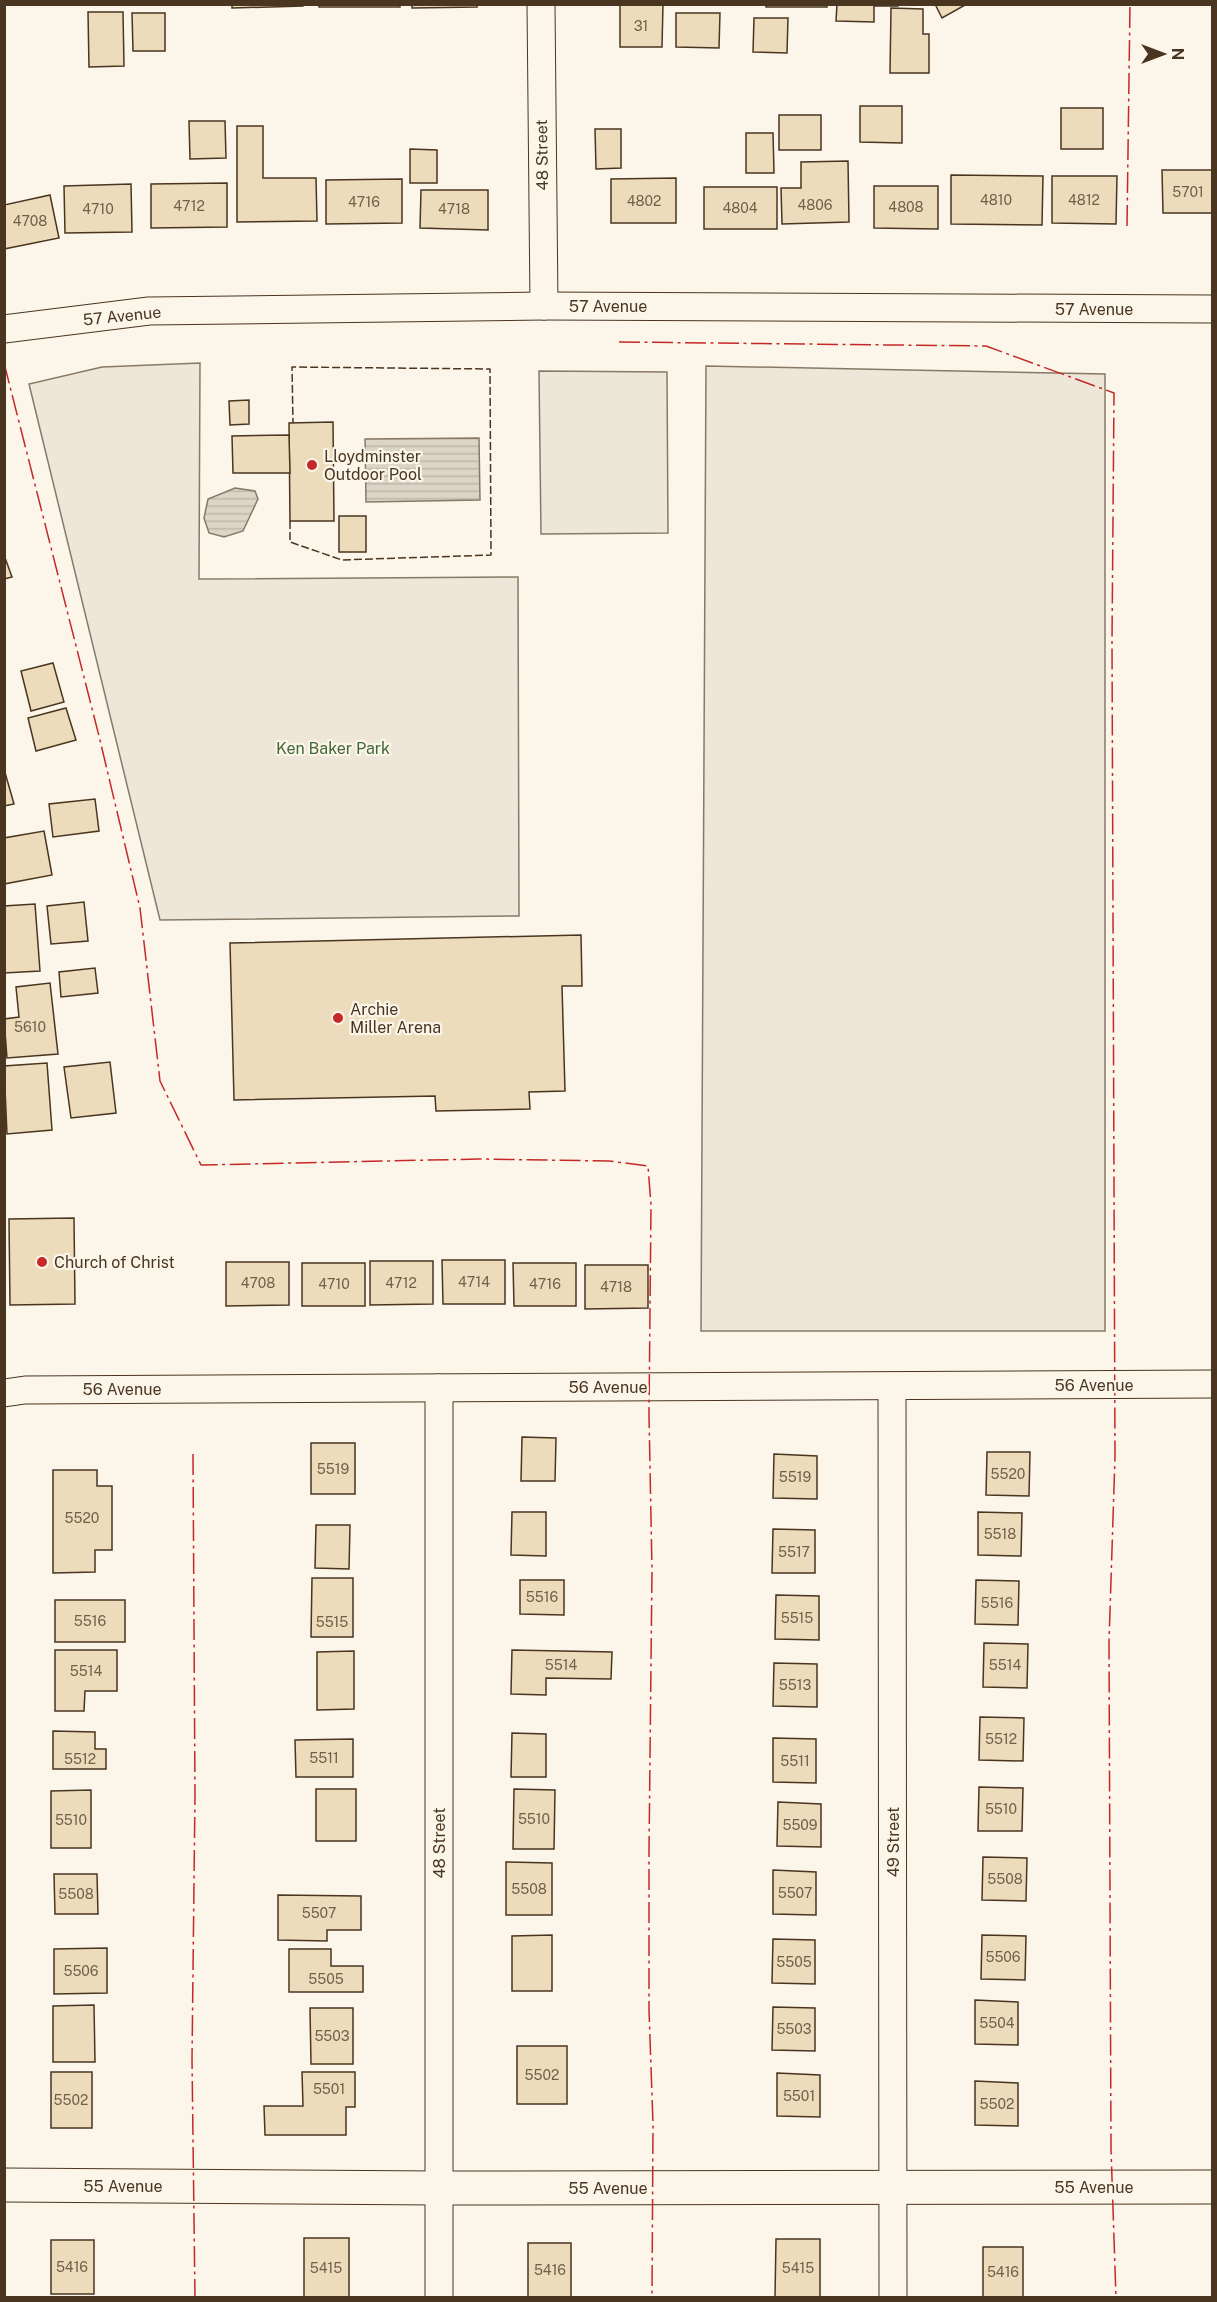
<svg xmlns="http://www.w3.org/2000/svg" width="1217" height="2302" font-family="'Public Sans',sans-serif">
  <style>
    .green { fill: #ede6d9; stroke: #887966; stroke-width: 1.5 }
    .parking { fill: #ede7d9; stroke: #887966; stroke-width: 1.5 }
    .water { fill: url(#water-rules); stroke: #887966; stroke-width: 1.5 }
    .building { fill: #ecdcbc; stroke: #4a3520; stroke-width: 1.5 }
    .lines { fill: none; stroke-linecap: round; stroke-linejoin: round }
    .minor-casing { stroke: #4a3520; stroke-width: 29 }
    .tertiary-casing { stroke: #4a3520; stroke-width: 35 }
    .minor { stroke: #fbf6e9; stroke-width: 27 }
    .tertiary { stroke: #fbf6e9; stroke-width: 33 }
    .fence { stroke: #4a3520; stroke-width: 1.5; stroke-dasharray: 8 3; stroke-linecap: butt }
    .power { stroke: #c62828; stroke-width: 1.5; stroke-dasharray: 21 4.5 3 4.5; stroke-linecap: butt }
    .poi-dot { fill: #c62828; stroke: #fbf6e9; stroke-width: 2 }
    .labels { text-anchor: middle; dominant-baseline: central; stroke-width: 4.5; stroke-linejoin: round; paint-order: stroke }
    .number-label { font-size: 14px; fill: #725f47 }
    .street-label { font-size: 16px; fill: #4a3520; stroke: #fbf6e9 }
    .poi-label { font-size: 16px; fill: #4a3520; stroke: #fbf6e9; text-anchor: start }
    .park-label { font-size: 16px; fill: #436837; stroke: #fbf6e9 }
  </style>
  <defs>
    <pattern id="water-rules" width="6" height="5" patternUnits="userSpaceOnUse" patternTransform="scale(1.5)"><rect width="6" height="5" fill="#dcd4c6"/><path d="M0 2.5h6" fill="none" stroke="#beb7aa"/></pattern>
  </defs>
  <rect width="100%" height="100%" fill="#fbf6e9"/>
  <!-- green -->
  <g class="green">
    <polygon points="200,363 199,579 518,577 519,916 160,920 29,384 102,367"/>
    <polygon points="706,366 1105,374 1105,1331 701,1331"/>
  </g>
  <!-- parking -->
  <polygon class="parking" points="539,371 667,372 668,533 541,534"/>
  <!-- water -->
  <g class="water">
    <polygon points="479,438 480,500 366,502 365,439"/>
    <polygon points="235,488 255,491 258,499 243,531 224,537 209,533 204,518 208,499"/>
  </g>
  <!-- building -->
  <g class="building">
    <polygon points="232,4 303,4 303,6 232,8"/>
    <rect x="319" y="4" width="81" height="3"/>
    <polygon points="412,4 477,4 477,7 412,8"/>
    <polygon points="620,4 663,4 662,47 620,47"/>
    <rect x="766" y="4" width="61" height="3"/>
    <polygon points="837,4 898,4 898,6 874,6 874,22 836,21"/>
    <polygon points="935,4 967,4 942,18"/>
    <polygon points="891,8 923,9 923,34 929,34 929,73 890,73"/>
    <polygon points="88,12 123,12 124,66 89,67"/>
    <polygon points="132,13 165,13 165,51 133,51"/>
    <polygon points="676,13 720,13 719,48 676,47"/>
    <polygon points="754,18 788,18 787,53 753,52"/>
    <polygon points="860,106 902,106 902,143 860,142"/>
    <rect x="1061" y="108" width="42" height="41"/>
    <rect x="779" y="115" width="42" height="35"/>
    <polygon points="189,121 225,121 226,158 190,159"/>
    <polygon points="237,126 263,126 263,178 316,178 317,221 237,222"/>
    <polygon points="595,129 621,129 621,168 596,169"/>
    <polygon points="746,133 773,133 774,173 746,173"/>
    <polygon points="410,149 437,150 437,183 410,183"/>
    <polygon points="848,161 849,222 782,224 781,188 801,188 801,162"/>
    <polygon points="1162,170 1212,170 1212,213 1163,213"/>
    <polygon points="951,175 1043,176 1042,225 951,224"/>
    <polygon points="1052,176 1117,176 1116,224 1052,223"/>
    <polygon points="676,178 676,223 611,223 611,179"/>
    <polygon points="402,179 402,223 326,224 326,180"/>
    <polygon points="227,183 227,227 151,228 151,184"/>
    <polygon points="131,184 132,232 65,233 64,186"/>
    <polygon points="874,186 938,186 938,229 874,228"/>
    <rect x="704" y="187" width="73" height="42"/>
    <polygon points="421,190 488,190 488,230 420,228"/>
    <polygon points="50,195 59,238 4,249 4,205"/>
    <polygon points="249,400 249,424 230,425 229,401"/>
    <polygon points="333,422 334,521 290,521 289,423"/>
    <polygon points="289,435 290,473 233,473 232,436"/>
    <rect x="339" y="516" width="27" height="36"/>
    <polygon points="4,555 12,577 4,579"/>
    <polygon points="53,663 64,702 31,711 21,671"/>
    <polygon points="66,708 76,740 36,751 28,718"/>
    <polygon points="4,769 14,804 4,806"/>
    <polygon points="95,799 99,831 53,837 49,804"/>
    <polygon points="44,831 52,875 4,884 4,838"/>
    <polygon points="84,902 88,941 51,944 47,906"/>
    <polygon points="35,904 40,971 4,973 4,906"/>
    <polygon points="581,935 582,986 562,986 565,1091 529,1092 530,1109 436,1111 435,1096 234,1100 230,943"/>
    <polygon points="95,968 98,993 61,997 59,972"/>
    <polygon points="50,983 58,1054 7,1058 4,1019 19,1017 16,987"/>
    <polygon points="110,1062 116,1113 71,1118 64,1067"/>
    <polygon points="47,1063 52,1130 7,1134 4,1066"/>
    <polygon points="74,1218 75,1304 10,1305 9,1219"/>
    <polygon points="442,1260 505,1260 505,1304 443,1304"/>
    <polygon points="370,1261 433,1261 433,1304 370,1305"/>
    <polygon points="226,1262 289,1262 289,1305 226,1306"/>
    <rect x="302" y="1263" width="63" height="43"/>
    <polygon points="513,1263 576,1263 576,1306 514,1306"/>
    <polygon points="585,1265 648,1265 648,1308 585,1309"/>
    <polygon points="522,1437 556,1438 555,1481 521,1481"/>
    <rect x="311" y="1443" width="44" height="51"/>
    <polygon points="987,1452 1030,1452 1029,1496 986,1495"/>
    <polygon points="774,1454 817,1456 817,1499 773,1498"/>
    <polygon points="53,1470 97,1470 97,1486 112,1486 112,1550 95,1550 95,1572 53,1573"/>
    <polygon points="512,1512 546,1512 546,1556 511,1555"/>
    <polygon points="978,1512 1022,1513 1021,1556 978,1555"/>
    <polygon points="316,1525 350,1525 349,1569 315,1568"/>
    <polygon points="773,1529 815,1530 815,1573 772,1573"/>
    <polygon points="312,1578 353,1578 353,1637 311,1637"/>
    <polygon points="520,1580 564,1580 564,1615 520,1614"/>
    <polygon points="976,1580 1019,1581 1018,1625 975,1624"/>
    <polygon points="776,1595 819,1596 819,1640 775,1639"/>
    <rect x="55" y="1600" width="70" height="42"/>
    <polygon points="984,1643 1028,1644 1027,1688 983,1687"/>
    <polygon points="55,1650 117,1650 117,1691 85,1691 84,1711 55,1711"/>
    <polygon points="512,1650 612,1652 611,1679 546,1678 546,1695 511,1694"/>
    <polygon points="354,1651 354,1709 317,1710 317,1652"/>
    <polygon points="774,1663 817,1664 817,1707 773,1706"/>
    <polygon points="980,1717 1024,1718 1023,1761 979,1760"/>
    <polygon points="53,1731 95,1732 95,1749 106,1749 106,1769 53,1769"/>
    <polygon points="512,1733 546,1734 546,1777 511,1777"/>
    <polygon points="773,1738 816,1739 816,1783 773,1782"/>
    <polygon points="353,1739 353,1777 296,1777 295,1740"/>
    <polygon points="979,1787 1023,1788 1022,1831 978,1831"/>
    <rect x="316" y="1789" width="40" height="52"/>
    <polygon points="514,1789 555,1790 554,1849 513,1849"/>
    <polygon points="91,1790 91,1848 51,1848 51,1791"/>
    <polygon points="778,1802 821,1804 821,1847 777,1846"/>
    <polygon points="983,1857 1027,1858 1026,1901 982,1900"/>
    <polygon points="506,1862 552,1863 552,1915 506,1915"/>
    <polygon points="773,1870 816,1872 816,1915 773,1914"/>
    <polygon points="54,1874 97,1874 98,1914 55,1914"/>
    <polygon points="278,1895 361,1896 361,1930 327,1930 327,1941 278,1940"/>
    <polygon points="552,1935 552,1991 512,1991 512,1936"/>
    <polygon points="982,1935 1026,1936 1025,1980 981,1979"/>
    <polygon points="773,1939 815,1940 815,1984 772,1983"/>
    <polygon points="107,1948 107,1993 54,1994 54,1949"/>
    <polygon points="289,1949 331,1949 331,1966 363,1966 363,1992 289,1992"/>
    <polygon points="975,2000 1018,2002 1018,2045 975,2044"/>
    <polygon points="94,2005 95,2062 53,2062 53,2006"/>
    <polygon points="773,2007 815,2008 815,2051 772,2050"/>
    <polygon points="310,2008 353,2008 353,2064 311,2064"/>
    <rect x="517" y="2046" width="50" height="58"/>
    <rect x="51" y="2072" width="41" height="56"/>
    <polygon points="302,2072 355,2072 355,2107 346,2107 346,2135 265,2135 264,2106 303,2106"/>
    <polygon points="777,2073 820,2075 820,2117 777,2116"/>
    <polygon points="975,2081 1018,2083 1018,2126 975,2125"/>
    <rect x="304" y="2238" width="45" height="60"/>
    <polygon points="776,2239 820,2239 820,2298 775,2298"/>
    <rect x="51" y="2240" width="43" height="54"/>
    <rect x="528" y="2243" width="43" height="54"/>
    <rect x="983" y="2247" width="40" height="51"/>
  </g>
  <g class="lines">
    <defs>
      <g id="minor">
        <polyline points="541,4 544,306"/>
        <polyline points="4,329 149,311 544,306 1212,309"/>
        <polyline points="892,1386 893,2298"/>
        <polyline points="439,1388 439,2298"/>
        <polyline points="4,1393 25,1390 1212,1384"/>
      </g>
      <polyline id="tertiary" points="4,2185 439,2188 1212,2187"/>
    </defs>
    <!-- minor casing -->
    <use href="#minor" class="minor-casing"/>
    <!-- tertiary casing -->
    <use href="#tertiary" class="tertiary-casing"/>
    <!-- minor -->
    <use href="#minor" class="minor"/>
    <!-- tertiary -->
    <use href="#tertiary" class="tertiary"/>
    <!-- fence -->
    <polyline class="fence" points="290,521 290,542 342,560 491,555 490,369 292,367 293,423"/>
    <!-- power -->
    <g class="power">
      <polyline points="1127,226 1130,4"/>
      <polyline points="619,342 986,346 1114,393 1112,642 1115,1457 1109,1642 1111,2149 1116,2298"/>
      <polyline points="4,363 99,736 140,908 160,1081 201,1165 478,1159 609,1161 648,1166 651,1205 649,1415 652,1570 649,1852 649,2010 653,2124 652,2298"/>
      <polyline points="193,1454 195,1795 192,2059 195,2298"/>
    </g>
  </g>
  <!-- markers -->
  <g class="poi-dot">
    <circle cx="312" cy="465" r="6"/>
    <circle cx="338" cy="1018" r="6"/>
    <circle cx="42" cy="1262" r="6"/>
  </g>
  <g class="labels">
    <!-- number labels -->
    <g class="number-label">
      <text x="641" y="26">31</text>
      <text x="1188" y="192">5701</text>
      <text x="996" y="200">4810</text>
      <text x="1084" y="200">4812</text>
      <text x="644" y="201">4802</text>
      <text x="364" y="202">4716</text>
      <text x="815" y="205">4806</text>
      <text x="189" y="206">4712</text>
      <text x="906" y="207">4808</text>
      <text x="740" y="208">4804</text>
      <text x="98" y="209">4710</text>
      <text x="454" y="209">4718</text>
      <text x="30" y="221">4708</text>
      <text x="30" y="1027">5610</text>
      <text x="474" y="1282">4714</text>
      <text x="258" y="1283">4708</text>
      <text x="401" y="1283">4712</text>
      <text x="334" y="1284">4710</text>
      <text x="545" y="1284">4716</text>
      <text x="616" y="1287">4718</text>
      <text x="333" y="1469">5519</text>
      <text x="1008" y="1474">5520</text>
      <text x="795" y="1477">5519</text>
      <text x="82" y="1518">5520</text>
      <text x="1000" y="1534">5518</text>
      <text x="794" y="1552">5517</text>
      <text x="542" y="1597">5516</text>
      <text x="997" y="1603">5516</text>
      <text x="797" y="1618">5515</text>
      <text x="90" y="1621">5516</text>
      <text x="332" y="1622">5515</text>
      <text x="561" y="1665">5514</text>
      <text x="1005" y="1665">5514</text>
      <text x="86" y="1671">5514</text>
      <text x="795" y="1685">5513</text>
      <text x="1001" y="1739">5512</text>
      <text x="324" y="1758">5511</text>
      <text x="80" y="1759">5512</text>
      <text x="795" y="1761">5511</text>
      <text x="1001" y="1809">5510</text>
      <text x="534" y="1819">5510</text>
      <text x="71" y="1820">5510</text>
      <text x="800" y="1825">5509</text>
      <text x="1005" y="1879">5508</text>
      <text x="529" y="1889">5508</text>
      <text x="795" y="1893">5507</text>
      <text x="76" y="1894">5508</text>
      <text x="319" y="1913">5507</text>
      <text x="1003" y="1957">5506</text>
      <text x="794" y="1962">5505</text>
      <text x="81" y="1971">5506</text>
      <text x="326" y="1979">5505</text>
      <text x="997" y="2023">5504</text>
      <text x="794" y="2029">5503</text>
      <text x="332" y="2036">5503</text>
      <text x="542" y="2075">5502</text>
      <text x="329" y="2089">5501</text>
      <text x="799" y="2096">5501</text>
      <text x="71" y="2100">5502</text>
      <text x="997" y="2104">5502</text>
      <text x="72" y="2267">5416</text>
      <text x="326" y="2268">5415</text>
      <text x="798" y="2268">5415</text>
      <text x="550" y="2270">5416</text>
      <text x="1003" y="2272">5416</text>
    </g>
    <!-- street labels -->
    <g class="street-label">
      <text transform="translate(542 155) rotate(-91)">48 Street</text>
      <text x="608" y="306">57 Avenue</text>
      <text x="1094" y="309">57 Avenue</text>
      <text transform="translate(122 316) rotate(-6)">57 Avenue</text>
      <text x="1094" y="1385">56 Avenue</text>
      <text x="608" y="1387">56 Avenue</text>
      <text x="122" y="1389">56 Avenue</text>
      <text transform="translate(893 1842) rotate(-90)">49 Street</text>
      <text transform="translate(439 1843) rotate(-90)">48 Street</text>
      <text x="123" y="2186">55 Avenue</text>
      <text x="1094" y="2187">55 Avenue</text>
      <text x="608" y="2188">55 Avenue</text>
    </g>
    <!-- poi labels -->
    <g class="poi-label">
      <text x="324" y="456">Lloydminster<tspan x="324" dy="18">Outdoor Pool</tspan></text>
      <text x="350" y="1009">Archie<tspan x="350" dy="18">Miller Arena</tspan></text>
      <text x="54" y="1262">Church of Christ</text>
    </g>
    <!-- park labels -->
    <g class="park-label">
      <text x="333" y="748">Ken Baker Park</text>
    </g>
  </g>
  <!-- border -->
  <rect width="1217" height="2302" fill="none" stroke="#4a3520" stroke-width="12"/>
  <!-- north arrow -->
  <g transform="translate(1163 54) rotate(90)" stroke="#fbf6e9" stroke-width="4.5" paint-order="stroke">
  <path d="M0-4.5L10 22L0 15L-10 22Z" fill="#4a3520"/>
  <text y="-9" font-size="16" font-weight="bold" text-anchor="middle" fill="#4a3520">N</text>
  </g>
</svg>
